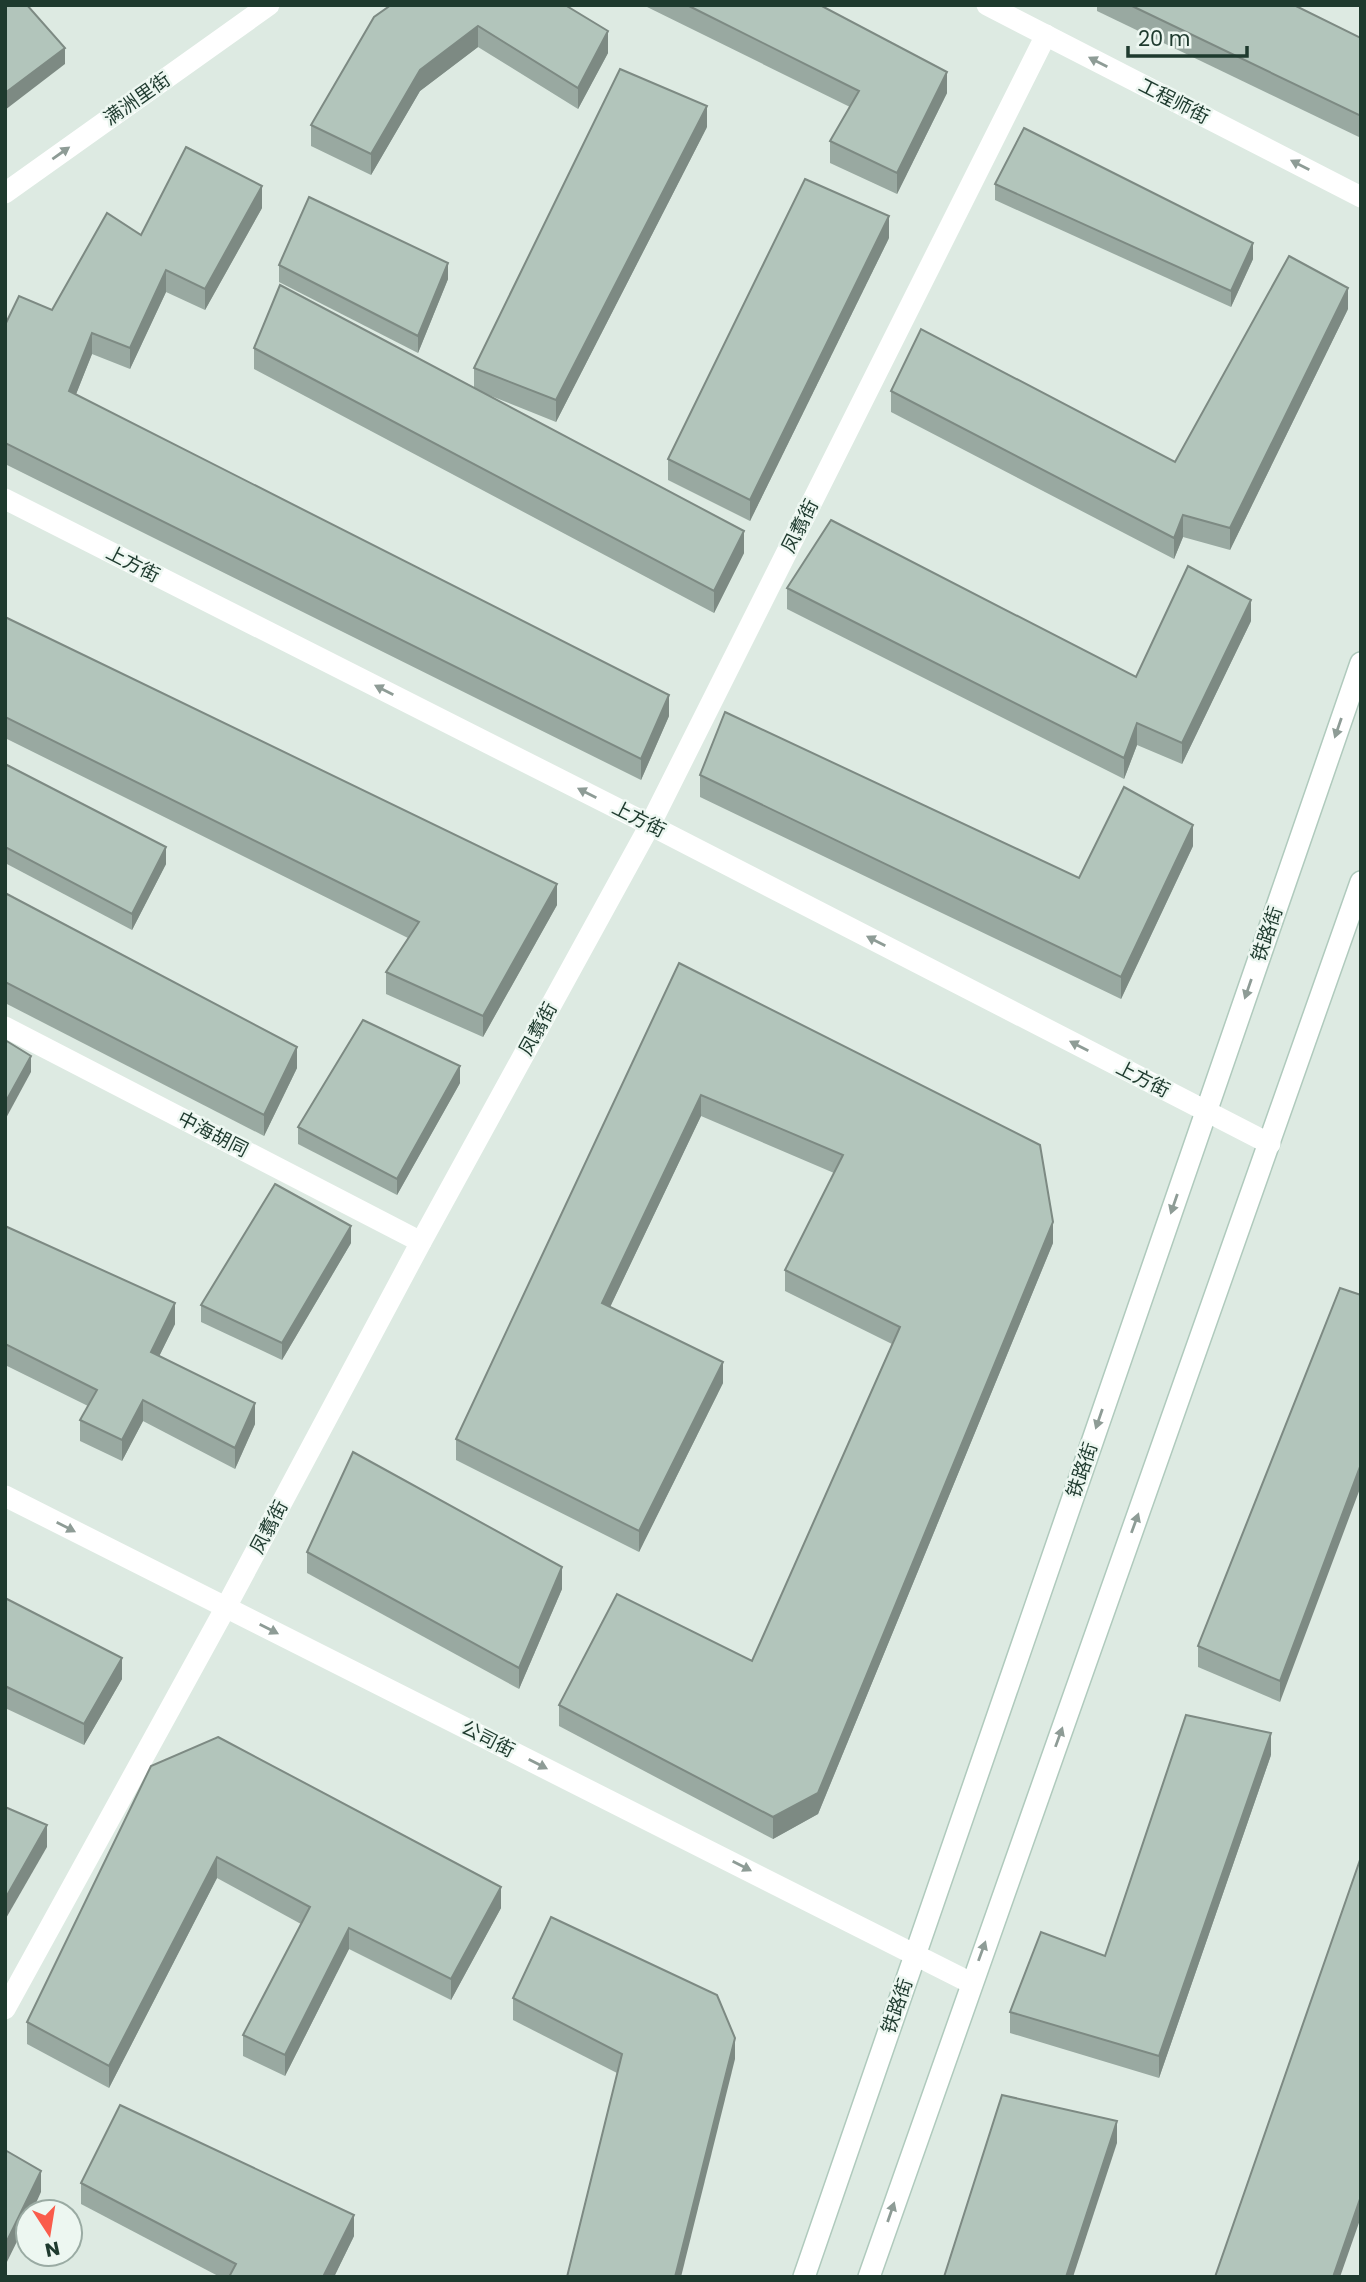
<svg xmlns="http://www.w3.org/2000/svg" width="1366" height="2282" font-family="Poppins,'Noto Sans SC',sans-serif">
  <style>
    .lines { fill: none; stroke-linecap: round; stroke-linejoin: round }
    .secondary-casing { stroke: #b0cabd; stroke-width: 24 }
    .service { stroke: #fff; stroke-width: 21 }
    .minor { stroke: #fff; stroke-width: 21 }
    .tertiary { stroke: #fff; stroke-width: 21 }
    .secondary { stroke: #fff; stroke-width: 21 }
    .wall { fill: #99a9a1 }
    .shaded-wall { fill: #7d8a83 }
    .building { fill: #b2c5bb; stroke: #7d8a83; stroke-width: 2 }
    .oneway { fill: #8e9c96 }
    .labels { text-anchor: middle; dominant-baseline: central; stroke-width: 5; stroke-linejoin: round; paint-order: stroke }
    .street-label { font-size: 19px; fill: #1e3a2e; stroke: #edf7f1 }
  </style>
  <rect width="100%" height="100%" fill="#ddeae2"/>
  <g class="lines">
    <defs>
      <g id="secondary">
        <polyline points="804,2277 1361,663"/>
        <polyline points="869,2277 1361,882"/>
      </g>
    </defs>
    <!-- secondary casing -->
    <use href="#secondary" class="secondary-casing"/>
    <!-- service -->
    <polyline class="service" points="5,1027 421,1242"/>
    <!-- minor -->
    <polyline class="minor" points="5,499 650,825 1270,1144"/>
    <!-- tertiary -->
    <g class="tertiary">
      <polyline points="987,5 1361,197"/>
      <polyline points="5,193 269,5"/>
      <polyline points="5,1496 971,1983"/>
      <polyline points="5,2009 226,1607 421,1242 650,825 1046,35"/>
    </g>
    <!-- secondary -->
    <use href="#secondary" class="secondary"/>
  </g>
  <!-- wall -->
  <g class="wall">
    <polygon points="391,5 608,53 578,109 478,47 420,91 371,175 311,146 311,125"/>
    <polygon points="643,5 820,5 947,93 897,194 830,163 830,141 850,107"/>
    <polygon points="1097,5 1294,5 1361,38 1361,138 1097,11"/>
    <polygon points="707,127 556,422 486,394 744,553 714,613 254,369 254,348 474,388 474,368"/>
    <polygon points="995,184 1253,259 1231,307 995,200"/>
    <polygon points="262,208 205,310 166,292 130,369 92,354 76,394 669,716 641,780 5,464 5,325 52,310 141,235"/>
    <polygon points="889,238 750,521 668,480 668,459"/>
    <polygon points="279,265 448,279 418,353 279,282"/>
    <polygon points="1348,309 1230,550 1183,537 1174,559 891,412 891,391 1175,462"/>
    <polygon points="787,588 1136,677 1251,621 1182,764 1137,745 1124,779 787,609"/>
    <polygon points="5,617 557,905 483,1037 386,994 386,972 408,938 5,738"/>
    <polygon points="5,764 166,864 132,930 5,863"/>
    <polygon points="700,775 1079,878 1193,846 1121,999 700,797"/>
    <polygon points="5,893 297,1068 264,1136 5,1003"/>
    <polygon points="679,963 1053,1243 818,1814 773,1839 559,1726 559,1705 752,1661 892,1344 785,1291 785,1270 834,1173 701,1116 610,1307 723,1383 639,1552 456,1460 456,1439"/>
    <polygon points="460,1083 397,1195 298,1144 298,1127"/>
    <polygon points="5,1226 175,1324 159,1356 255,1424 235,1469 143,1421 122,1461 80,1441 80,1420 88,1406 5,1365"/>
    <polygon points="351,1243 282,1360 201,1322 201,1305"/>
    <polygon points="1340,1288 1280,1702 1198,1667 1198,1646"/>
    <polygon points="307,1552 562,1589 519,1689 307,1573"/>
    <polygon points="5,1598 122,1679 84,1745 5,1708"/>
    <polygon points="1271,1755 1159,2078 1010,2033 1010,2012 1105,1956"/>
    <polygon points="151,1766 501,1908 451,2000 349,1949 285,2076 243,2056 243,2035 301,1924 217,1878 109,2088 27,2044 27,2022"/>
    <polygon points="513,1998 735,2059 617,2073 513,2020"/>
    <polygon points="81,2183 354,2236 334,2277 220,2277 81,2204"/>
  </g>
  <!-- shaded-wall -->
  <g class="shaded-wall">
    <polygon points="478,26 478,47 420,91 371,175 371,154 420,70"/>
    <polygon points="608,31 608,53 578,109 578,88"/>
    <polygon points="65,48 65,64 5,110 5,93"/>
    <polygon points="947,72 947,93 897,194 897,173"/>
    <polygon points="707,106 707,127 556,422 556,400"/>
    <polygon points="262,186 262,208 205,310 205,289"/>
    <polygon points="889,216 889,238 750,521 750,500"/>
    <polygon points="1253,243 1253,259 1231,307 1231,291"/>
    <polygon points="448,263 448,279 418,353 418,336"/>
    <polygon points="166,270 166,292 130,369 130,348"/>
    <polygon points="1348,288 1348,309 1230,550 1230,528"/>
    <polygon points="92,333 92,354 69,412 69,391"/>
    <polygon points="1183,515 1183,537 1174,559 1174,538"/>
    <polygon points="744,531 744,553 714,613 714,591"/>
    <polygon points="1251,600 1251,621 1182,764 1182,743"/>
    <polygon points="669,695 669,716 641,780 641,759"/>
    <polygon points="1137,723 1137,745 1124,779 1124,758"/>
    <polygon points="1193,825 1193,846 1121,999 1121,977"/>
    <polygon points="166,847 166,864 132,930 132,914"/>
    <polygon points="557,884 557,905 483,1037 483,1016"/>
    <polygon points="297,1047 297,1068 264,1136 264,1115"/>
    <polygon points="31,1056 31,1072 5,1120 5,1103"/>
    <polygon points="460,1066 460,1083 397,1195 397,1179"/>
    <polygon points="701,1095 701,1116 602,1324 602,1303"/>
    <polygon points="1053,1222 1053,1243 818,1814 773,1839 773,1817"/>
    <polygon points="351,1226 351,1243 282,1360 282,1343"/>
    <polygon points="175,1303 175,1324 151,1373 151,1352"/>
    <polygon points="723,1362 723,1383 639,1552 639,1531"/>
    <polygon points="143,1400 143,1421 122,1461 122,1440"/>
    <polygon points="255,1403 255,1424 235,1469 235,1448"/>
    <polygon points="1361,1464 1361,1486 1280,1702 1280,1681"/>
    <polygon points="562,1567 562,1589 519,1689 519,1668"/>
    <polygon points="122,1658 122,1679 84,1745 84,1724"/>
    <polygon points="1271,1733 1271,1755 1159,2078 1159,2056"/>
    <polygon points="47,1825 47,1847 5,1920 5,1899"/>
    <polygon points="217,1857 217,1878 109,2088 109,2066"/>
    <polygon points="501,1887 501,1908 451,2000 451,1979"/>
    <polygon points="349,1928 349,1949 285,2076 285,2055"/>
    <polygon points="735,2038 735,2059 681,2277 675,2277"/>
    <polygon points="1117,2121 1117,2143 1073,2277 1066,2277"/>
    <polygon points="41,2171 41,2192 32,2212 28,2212 28,2219 5,2266 5,2245"/>
    <polygon points="1361,2196 1361,2217 1340,2277 1333,2277"/>
    <polygon points="354,2215 354,2236 334,2277 323,2277"/>
  </g>
  <!-- building -->
  <g class="building">
    <polygon points="5,5 27,5 65,48 5,93"/>
    <polygon points="391,5 565,5 608,31 578,88 478,26 420,70 371,154 311,125 374,17"/>
    <polygon points="687,5 820,5 947,72 897,173 830,141 859,91"/>
    <polygon points="1130,5 1294,5 1361,38 1361,116"/>
    <polygon points="620,69 707,106 556,400 474,368"/>
    <polygon points="1024,128 1253,243 1231,291 995,184"/>
    <polygon points="186,147 262,186 205,289 166,270 130,348 92,333 69,391 669,695 641,759 5,443 5,325 19,296 52,310 107,213 141,235"/>
    <polygon points="805,179 889,216 750,500 668,459"/>
    <polygon points="309,197 448,263 418,336 279,265"/>
    <polygon points="1289,256 1348,288 1230,528 1183,515 1174,538 891,391 921,329 1175,462"/>
    <polygon points="280,285 744,531 714,591 254,348"/>
    <polygon points="831,520 1136,677 1188,566 1251,600 1182,743 1137,723 1124,758 787,588"/>
    <polygon points="5,617 557,884 483,1016 386,972 419,922 5,717"/>
    <polygon points="725,712 1079,878 1124,787 1193,825 1121,977 700,775"/>
    <polygon points="5,764 166,847 132,914 5,847"/>
    <polygon points="5,893 297,1047 264,1115 5,982"/>
    <polygon points="679,963 1040,1145 1053,1222 818,1793 773,1817 559,1705 617,1594 752,1661 900,1327 785,1270 843,1155 701,1095 602,1303 723,1362 639,1531 456,1439"/>
    <polygon points="363,1020 460,1066 397,1179 298,1127"/>
    <polygon points="5,1040 31,1056 5,1103"/>
    <polygon points="275,1184 351,1226 282,1343 201,1305"/>
    <polygon points="5,1226 175,1303 151,1352 255,1403 235,1448 143,1400 122,1440 80,1420 97,1390 5,1344"/>
    <polygon points="1340,1288 1361,1295 1361,1464 1280,1681 1198,1646"/>
    <polygon points="353,1452 562,1567 519,1668 307,1552"/>
    <polygon points="5,1598 122,1658 84,1724 5,1686"/>
    <polygon points="1186,1715 1271,1733 1159,2056 1010,2012 1041,1932 1105,1956"/>
    <polygon points="218,1737 501,1887 451,1979 349,1928 285,2055 243,2035 310,1907 217,1857 109,2066 27,2022 151,1766"/>
    <polygon points="5,1807 47,1825 5,1899"/>
    <polygon points="1361,1857 1361,2196 1333,2277 1215,2277"/>
    <polygon points="551,1917 717,1995 735,2038 675,2277 567,2277 622,2054 513,1998"/>
    <polygon points="1002,2095 1117,2121 1066,2277 944,2277"/>
    <polygon points="120,2105 354,2215 323,2277 229,2277 236,2264 81,2183"/>
    <polygon points="5,2150 41,2171 5,2245"/>
  </g>
  <!-- one-way arrows -->
  <defs><path id="oneway-solid" d="M-6-.8H1V-3.2L6.5 0L1 3.2V.8H-6Z" transform="scale(1.75)"/></defs>
  <g class="oneway">
    <use href="#oneway-solid" transform="translate(1098 62) rotate(-153)"/>
    <use href="#oneway-solid" transform="translate(61 153) rotate(-35)"/>
    <use href="#oneway-solid" transform="translate(1300 165) rotate(-153)"/>
    <use href="#oneway-solid" transform="translate(384 690) rotate(-153)"/>
    <use href="#oneway-solid" transform="translate(1338 728) rotate(109)"/>
    <use href="#oneway-solid" transform="translate(587 793) rotate(-153)"/>
    <use href="#oneway-solid" transform="translate(876 941) rotate(-153)"/>
    <use href="#oneway-solid" transform="translate(1248 989) rotate(109)"/>
    <use href="#oneway-solid" transform="translate(1079 1046) rotate(-153)"/>
    <use href="#oneway-solid" transform="translate(1174 1204) rotate(109)"/>
    <use href="#oneway-solid" transform="translate(1099 1419) rotate(109)"/>
    <use href="#oneway-solid" transform="translate(1135 1523) rotate(-70)"/>
    <use href="#oneway-solid" transform="translate(66 1527) rotate(27)"/>
    <use href="#oneway-solid" transform="translate(269 1629) rotate(27)"/>
    <use href="#oneway-solid" transform="translate(1059 1737) rotate(-70)"/>
    <use href="#oneway-solid" transform="translate(538 1764) rotate(27)"/>
    <use href="#oneway-solid" transform="translate(742 1866) rotate(27)"/>
    <use href="#oneway-solid" transform="translate(982 1951) rotate(-70)"/>
    <use href="#oneway-solid" transform="translate(891 2212) rotate(-71)"/>
  </g>
  <g class="labels">
    <!-- street labels -->
    <g class="street-label">
      <text transform="translate(137 99) rotate(-35)">满洲里街</text>
      <text transform="translate(1174 101) rotate(27)">工程师街</text>
      <text transform="translate(800 526) rotate(-63)">凤翥街</text>
      <text transform="translate(133 564) rotate(27)">上方街</text>
      <text transform="translate(639 819) rotate(27)">上方街</text>
      <text transform="translate(1267 934) rotate(-71)">铁路街</text>
      <text transform="translate(538 1029) rotate(-61)">凤翥街</text>
      <text transform="translate(1143 1079) rotate(27)">上方街</text>
      <text transform="translate(213 1134) rotate(27)">中海胡同</text>
      <text transform="translate(1082 1470) rotate(-71)">铁路街</text>
      <text transform="translate(269 1527) rotate(-62)">凤翥街</text>
      <text transform="translate(488 1739) rotate(27)">公司街</text>
      <text transform="translate(897 2006) rotate(-71)">铁路街</text>
    </g>
  </g>
  <!-- border -->
  <rect width="1366" height="2282" fill="none" stroke="#1e3a2e" stroke-width="14"/>
  <!-- north arrow -->
  <g transform="translate(49 2233) rotate(168)"><circle r="33" fill="#edf7f1" stroke="#9aaba3" stroke-width="2"/>
  <path d="M0-5L12 26L0 18L-12 26Z" fill="#fa5c4b"/>
  <text y="-10" font-size="19" font-weight="bold" text-anchor="middle" fill="#1e3a2e">N</text>
  </g>
  <!-- scale -->
  <path d="M1128 46v10h119v-10" fill="none" stroke="#1e3a2e" stroke-width="3.5"/>
  <text x="1138" y="46" font-size="21" fill="#1e3a2e" stroke="#edf7f1" stroke-width="5" paint-order="stroke">20 m</text>
</svg>
